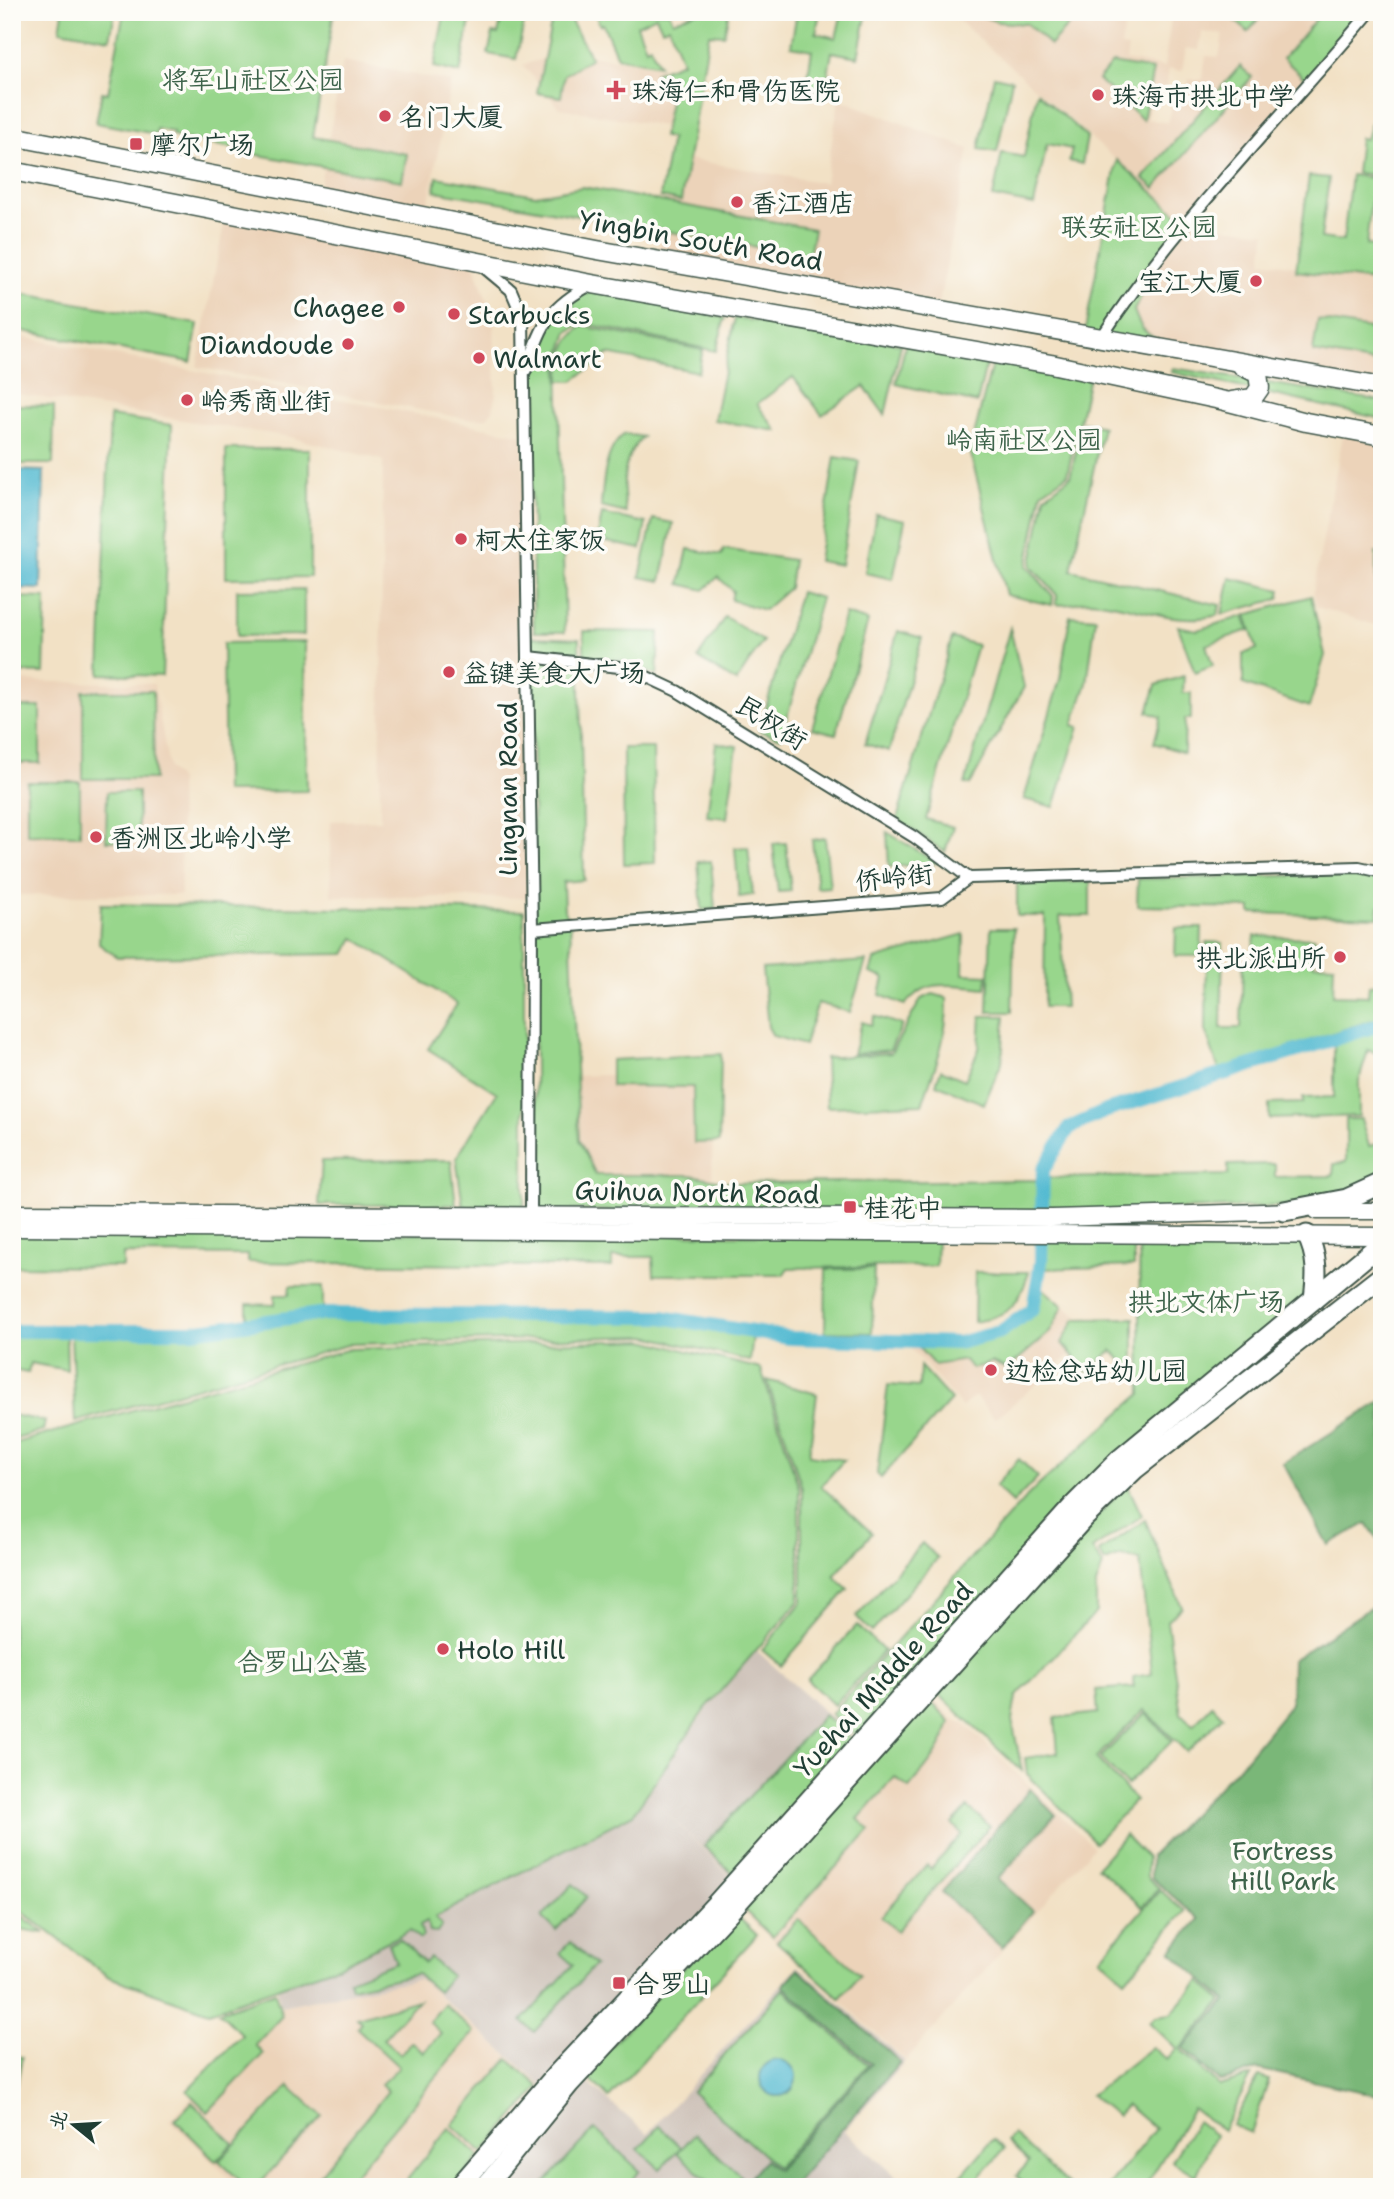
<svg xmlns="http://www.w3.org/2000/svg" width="1394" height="2199" font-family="'Shantell Sans','LXGW WenKai TC',sans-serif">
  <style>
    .built { fill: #ecd3b9; fill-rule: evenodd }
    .industrial { fill: #cec2b9 }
    .green { fill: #98d68c; stroke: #5c8a60; stroke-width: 2 }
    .forest { fill: #7ab778; stroke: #4c7a56; stroke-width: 2 }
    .water { fill: #53bad1; stroke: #397c82; stroke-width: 2 }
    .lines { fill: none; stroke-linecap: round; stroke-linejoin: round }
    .canal { stroke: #53bad1; stroke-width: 14 }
    .minor-casing { stroke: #3f564a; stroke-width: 14 }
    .secondary-casing { stroke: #3f564a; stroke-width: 19 }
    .primary-casing { stroke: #3f564a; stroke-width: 21 }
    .trunk-casing { stroke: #3f564a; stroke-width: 23 }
    .minor { stroke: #fff; stroke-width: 10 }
    .secondary { stroke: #fff; stroke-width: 16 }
    .primary { stroke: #fff; stroke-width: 18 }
    .trunk { stroke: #fff; stroke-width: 19 }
    .poi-dot { fill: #d1495b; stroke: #fdfcf7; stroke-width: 2.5 }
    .labels { text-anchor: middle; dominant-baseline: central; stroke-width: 7; stroke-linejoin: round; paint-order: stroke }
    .park-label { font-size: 26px; fill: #3d634a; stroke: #fdfcf7 }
    .poi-label { font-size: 26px; fill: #1f3d34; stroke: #fdfcf7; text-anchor: start }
    .street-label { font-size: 26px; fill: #1f3d34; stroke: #fdfcf7 }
  </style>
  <rect width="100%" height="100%" fill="#fdfcf7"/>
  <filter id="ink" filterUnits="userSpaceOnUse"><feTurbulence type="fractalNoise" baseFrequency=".0143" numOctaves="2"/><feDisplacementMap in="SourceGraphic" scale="14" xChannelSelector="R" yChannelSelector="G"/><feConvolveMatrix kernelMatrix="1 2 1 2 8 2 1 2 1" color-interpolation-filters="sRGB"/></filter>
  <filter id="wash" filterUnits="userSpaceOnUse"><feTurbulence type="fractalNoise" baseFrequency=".00686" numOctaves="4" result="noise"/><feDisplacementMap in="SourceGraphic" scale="28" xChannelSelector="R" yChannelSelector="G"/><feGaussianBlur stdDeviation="1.57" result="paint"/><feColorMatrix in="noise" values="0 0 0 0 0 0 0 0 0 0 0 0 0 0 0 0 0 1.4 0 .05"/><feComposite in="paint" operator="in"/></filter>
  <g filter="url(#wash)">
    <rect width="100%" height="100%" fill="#f2e1c5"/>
    <!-- built -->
    <g class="built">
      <path d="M949 12H1127L1121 47 1128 48 1126 60 1164 67 1172 12H1370L1188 223 1266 232 1262 261 1325 270 1382 282V387L1102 339 1187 223ZM1202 32 1223 34 1219 57 1206 56 1202 80 1189 78 1184 100 1172 99 1168 123 1147 119 1152 91 1165 93 1169 69 1182 71 1186 48 1199 50Z"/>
      <polygon points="568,51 690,72 681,129 559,108 523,65"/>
      <polygon points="343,61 451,82 426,217 318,196"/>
      <polygon points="839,99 969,149 938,308 657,260 676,157 825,183"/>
      <polygon points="226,213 473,260 494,322 496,393 493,410 486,418 467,419 197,367"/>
      <polygon points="12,335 523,435 529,898 331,896 330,821 380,820 383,460 290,437 12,393"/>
      <polygon points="1344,430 1382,437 1382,627 1317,607 1313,592"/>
      <polygon points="12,681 154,684 169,769 179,780 181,895 12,895"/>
      <polygon points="713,1072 712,1215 533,1213 534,1077"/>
      <polygon points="1039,1283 1097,1333 995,1419 975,1396 962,1407 905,1342 957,1344 1001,1332 1034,1309"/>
      <polygon points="927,1694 953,1719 964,1723 1094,1847 906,2060 736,1907"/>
      <polygon points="420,1979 543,2087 457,2187 238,2187 170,2120 282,2006"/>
    </g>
    <!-- industrial -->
    <g class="industrial">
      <polygon points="757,1651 859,1743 735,1881 648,1794 706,1710"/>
      <polygon points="648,1794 735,1882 544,2087 420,1979 281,2006 277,1989 340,1966 633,1815"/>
      <polygon points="798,1966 905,2061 844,2131 909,2187 487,2187 579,2075 647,2134"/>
    </g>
    <!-- green -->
    <g class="green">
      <polygon points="63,12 115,12 110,39 60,30"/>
      <polygon points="124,12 334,12 313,137 407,154 402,181 247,153 248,146 233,143 232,148 172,136 173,132 157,129 156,134 96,123 102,92 108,93"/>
      <polygon points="443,12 483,12 481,21"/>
      <polygon points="484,12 566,12 591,58 564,75 561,97 537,93 552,19 526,14 516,59 488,54 493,33 498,34 502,17"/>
      <polygon points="594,12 669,12 673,21 696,12 729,12 724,35 709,34 681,201 660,197 671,138 663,137 671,96 654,73 682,62 669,26 662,29 656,16 637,25 646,48 650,46 659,65 617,57 603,24 600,25"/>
      <polygon points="797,12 820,12 816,33 836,38 842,12 867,12 858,57 832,52 825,91 806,88 812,50 791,46"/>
      <polygon points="971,12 1081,12 1050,45 1027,24 998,22"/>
      <polygon points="1226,12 1265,12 1248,32"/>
      <polygon points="1322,12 1364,12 1306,80 1283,58"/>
      <polygon points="444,15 470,21 460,73 434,67"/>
      <polygon points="1112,63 1153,70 1143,120 1098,80"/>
      <polygon points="1240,66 1252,77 1155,188 1143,178"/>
      <polygon points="994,76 1012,80 997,152 979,149"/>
      <polygon points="1382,86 1382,176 1356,173 1360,138 1366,139"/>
      <polygon points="1037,92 1087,137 1082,164 1069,161 1072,149 1047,144 1034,205 993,197 1002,153 1024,157"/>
      <polygon points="1117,160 1187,223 1101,338 1084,336"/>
      <polygon points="1351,175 1374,178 1366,245 1382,247 1382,282 1296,271 1309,176 1329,178 1321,238 1343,241"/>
      <polygon points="437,177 535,195 583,187 814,229 809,256 435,191"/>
      <path d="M1144 278 1149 282 1134 310C1139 325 1144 334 1159 340L1104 338Z"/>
      <polygon points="593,288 725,318 716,351 582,323 568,332 558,362 565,632 534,632 529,377 548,328 569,303"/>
      <polygon points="12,292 198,324 191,362 12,329"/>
      <polygon points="735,318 901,344 885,415 864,386 822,415 793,377 757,404 777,431 714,420"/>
      <polygon points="1318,320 1382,331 1382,364 1313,352"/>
      <path d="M582 326 703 350 698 372 608 354 573 381H560C560 357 564 342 582 326Z"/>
      <polygon points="906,343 987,361 977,403 896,384"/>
      <polygon points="994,356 1090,373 1067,475 1042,492 1027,566 1053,596 1052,605 1006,595 970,451"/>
      <polygon points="1173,368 1382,401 1382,419 1171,372"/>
      <polygon points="12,405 54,406 53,464 12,464"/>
      <polygon points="110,416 172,425 162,676 100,674"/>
      <path d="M1083 422 1103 427 1071 570 1220 605 1218 615C1173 627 1133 603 1088 601 1076 601 1069 607 1056 604L1057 595 1031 566 1045 496 1070 477Z"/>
      <path d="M625 434 643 437C621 457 622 486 626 513L601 507C603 484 604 448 625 434Z"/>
      <polygon points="226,449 310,449 310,577 226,578"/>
      <polygon points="835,457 859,461 841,565 818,561"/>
      <polygon points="602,514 646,523 641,549 597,540"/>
      <polygon points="876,514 905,520 893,579 865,573"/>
      <polygon points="653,519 673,523 661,581 640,577"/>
      <polygon points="688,549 722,555 723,549 793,560 789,588 764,610 731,600 733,591 718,577 704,590 680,584"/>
      <polygon points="1376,553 1382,554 1382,601 1376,599"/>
      <polygon points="1230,578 1281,590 1279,599 1222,614"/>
      <polygon points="304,589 304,635 237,636 237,590"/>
      <polygon points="800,592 821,598 781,738 759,731"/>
      <polygon points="1311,596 1325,655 1309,707 1243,684 1243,654 1257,649 1246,615"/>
      <polygon points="12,597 46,598 44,673 12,672"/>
      <polygon points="845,614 868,621 836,734 812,728"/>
      <polygon points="1070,616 1096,618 1087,683 1073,725 1079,727 1054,807 1024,799 1060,679"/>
      <polygon points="1244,616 1249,630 1206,645 1213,666 1195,673 1178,626 1197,630"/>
      <polygon points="725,617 763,641 736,682 698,658"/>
      <polygon points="1010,628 1024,687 970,785 965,784"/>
      <polygon points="584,631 659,632 657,676 624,661 584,656"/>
      <polygon points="898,631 922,638 889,751 865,744"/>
      <polygon points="532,637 579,639 584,880 563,882 564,910 570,920 579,1140 596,1175 691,1175 732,1183 1039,1180 1038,1214 536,1210"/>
      <polygon points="952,638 977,645 926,819 953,827 945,852 897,819"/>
      <polygon points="305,642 307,791 225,792 223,643"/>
      <polygon points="1184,676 1183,693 1191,693 1191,719 1185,719 1184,753 1154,743 1161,717 1148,712 1156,685"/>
      <polygon points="83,691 153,691 154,779 83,779"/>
      <rect x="12" y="707" width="28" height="56"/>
      <polygon points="716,743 737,746 727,818 707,816"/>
      <polygon points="623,748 653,748 655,863 624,864"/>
      <polygon points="27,782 80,782 80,835 27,834"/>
      <polygon points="107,792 138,792 138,841 106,841"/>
      <polygon points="887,832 937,863 889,867"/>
      <polygon points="825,838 830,887 817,888 812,840"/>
      <polygon points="786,843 791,891 778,892 773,844"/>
      <polygon points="748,847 753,895 739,897 735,848"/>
      <polygon points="711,861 715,909 702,910 698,862"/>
      <polygon points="1356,874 1382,877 1382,906 1379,906 1378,917 1251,913 1251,908 1137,906 1138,879"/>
      <polygon points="1017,882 1090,882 1090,916 1060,916 1065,1007 1044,1007 1045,916 1017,916"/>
      <polygon points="101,904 524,911 524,1206 463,1206 456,1158 497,1093 428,1049 457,1004 354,938 345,954 117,957 99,944"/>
      <polygon points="991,928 1014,928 1012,1012 988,1012"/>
      <polygon points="1176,928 1202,928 1201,956 1175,956"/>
      <path d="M964 934 963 974 987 975 986 988C953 986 927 976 905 1005L880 995 884 978 870 973 874 960Z"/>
      <polygon points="1255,936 1315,938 1313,964 1334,965 1333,995 1368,996 1369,985 1382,984 1382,1017 1219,1070 1206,1033 1207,942 1223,943 1221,1028 1241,1028 1243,963 1252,963"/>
      <polygon points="866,961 850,1012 818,1003 804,1045 773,1036 768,1027 762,969"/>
      <path d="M933 994 947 998C948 1037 935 1068 922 1104L827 1107 825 1058 891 1053 921 999Z"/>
      <polygon points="874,1016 902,1025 890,1050 853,1054 862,1022 871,1025"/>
      <polygon points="981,1016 1005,1016 1002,1062 984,1104 936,1084 941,1070 965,1080 979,1049"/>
      <polygon points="1382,1028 1377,1053 1368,1050 1359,1081 1359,1116 1269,1119 1269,1104 1303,1103 1303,1098 1334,1097 1334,1043"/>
      <polygon points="721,1054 719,1142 694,1143 693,1087 611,1086 611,1060"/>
      <polygon points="1346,1119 1361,1119 1369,1146 1382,1143 1382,1177 1346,1195 1283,1206 1047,1213 1047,1178 1228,1175 1228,1165 1275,1164 1275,1177 1333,1176 1334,1164 1346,1162"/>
      <polygon points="451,1160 456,1205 319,1205 322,1161"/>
      <polygon points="12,1231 937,1236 936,1266 788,1268 783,1275 654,1275 653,1257 612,1257 612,1267 248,1262 248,1255 123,1254 123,1267 12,1266"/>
      <polygon points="1139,1235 1306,1236 1313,1299 1163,1421 860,1739 831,1714 1029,1494 1141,1394"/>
      <polygon points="1046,1237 1134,1238 1134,1266 1044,1269"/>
      <polygon points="826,1269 874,1269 872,1333 825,1332"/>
      <path d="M975 1272H1029C1018 1306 1011 1315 974 1322Z"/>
      <polygon points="290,1286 323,1286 323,1310 247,1319 247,1304 275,1305 275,1295 289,1295"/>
      <path d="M1041 1287 1063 1306 1050 1332 1007 1369 992 1362 972 1369 965 1360 934 1365 917 1346C971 1346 991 1343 1036 1311Z"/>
      <polygon points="317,1316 663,1319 753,1335 750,1361 647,1336 351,1344 75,1422 71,1334 189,1334"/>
      <polygon points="1134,1318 1134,1375 1112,1350 1087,1372 1062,1343 1075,1319"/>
      <polygon points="12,1335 66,1335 67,1370 30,1363 28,1373 12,1370"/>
      <polygon points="644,1340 761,1369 799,1488 799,1601 705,1709 633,1814 435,1917 442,1925 437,1933 429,1932 427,1921 420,1925 423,1936 420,1939 410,1930 339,1966 209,2012 109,1977 12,1904 12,1444 350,1349"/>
      <polygon points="920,1366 951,1400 881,1478 877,1474 888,1385 919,1387"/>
      <polygon points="767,1380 817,1394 809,1455 844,1460 821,1486 872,1533 834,1576 848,1589 781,1666 762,1650 802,1602 802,1488"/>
      <polygon points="12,1415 45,1421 43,1431 12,1440"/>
      <polygon points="1019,1459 1038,1477 1013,1503 995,1486"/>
      <polygon points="1127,1484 1142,1516 1092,1549 1103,1565 1096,1585 1096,1612 1016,1697 1012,1720 1022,1771 935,1691"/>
      <polygon points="1145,1520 1182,1607 1167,1621 1181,1714 1193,1725 1212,1705 1223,1716 1187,1752 1144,1710 1096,1758 1136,1800 1095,1842 1027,1774 1025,1758 1058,1753 1055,1718 1098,1713 1096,1690 1134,1687 1133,1677 1152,1674 1140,1560 1121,1556 1105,1562 1099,1552"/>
      <polygon points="922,1543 938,1558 872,1632 856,1617"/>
      <polygon points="857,1625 884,1651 834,1705 807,1680"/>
      <path d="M927 1698 950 1722C943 1749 926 1768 909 1788L895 1777 858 1819 870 1830 772 1937 740 1906Z"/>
      <polygon points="1145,1713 1172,1741 1127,1785 1100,1758"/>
      <polygon points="824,1715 856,1743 735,1876 704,1846"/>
      <polygon points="968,1807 990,1826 897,1931 881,1917 927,1865 931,1869 962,1834 952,1824"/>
      <polygon points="1125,1835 1147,1858 1147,1877 1159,1888 1142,1907 1097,1867"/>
      <polygon points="573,1884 587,1897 556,1930 542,1917"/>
      <polygon points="1160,1890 1185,1911 1125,1980 1100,1958"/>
      <polygon points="12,1909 45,1933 12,1928"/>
      <polygon points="734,1913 757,1935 609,2098 585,2074"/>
      <polygon points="798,1919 860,1975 840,1998 777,1942"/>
      <polygon points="399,1939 425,1963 430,1958 451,1976 438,1992 417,1974 351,1988 349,1980 396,1962 389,1944"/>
      <polygon points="570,1942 595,1965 534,2032 522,2021 573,1965 560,1953"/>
      <polygon points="1200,1981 1222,2001 1180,2049 1219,2086 1251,2076 1223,2130 1193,2109 1145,2187 1108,2187 1155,2129 1127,2105 1117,2116 1091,2095 1152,2047 1167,2060 1177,2049 1149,2022 1155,2016 1171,2014"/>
      <polygon points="783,1989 868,2065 777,2167 692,2092"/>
      <polygon points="275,1992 282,2016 255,2045 263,2054 208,2112 187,2091 242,2035 219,2012"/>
      <polygon points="418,2000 383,2039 400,2054 412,2042 424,2052 441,2033 429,2022 444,2004 474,2032 344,2187 310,2187 388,2091 381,2084 399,2067 357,2028 361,2022 357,2018"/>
      <polygon points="12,2055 22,2057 17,2084 12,2083"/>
      <polygon points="508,2059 540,2087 483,2152 452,2125"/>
      <polygon points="1259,2076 1269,2080 1251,2133 1232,2125"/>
      <polygon points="289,2086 322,2116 256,2187 247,2187 219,2161"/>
      <polygon points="192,2102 233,2143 216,2161 175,2120"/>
      <polygon points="1197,2121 1215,2135 1196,2176 1172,2161"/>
      <polygon points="659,2126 681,2147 660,2169 638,2149"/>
      <polygon points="449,2128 480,2156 455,2187 401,2187"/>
      <polygon points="595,2129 640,2171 626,2187 541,2187"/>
      <polygon points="695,2134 741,2176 732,2187 715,2187 677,2153"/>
      <polygon points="1013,2134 1071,2187 1027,2187 1016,2176 1029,2162 1007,2141"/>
      <polygon points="993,2139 1004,2149 971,2187 951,2187"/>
    </g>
    <!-- forest -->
    <g class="forest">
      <polygon points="1382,1401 1382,1546 1367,1523 1328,1545 1283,1463"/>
      <polygon points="1382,1600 1382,2096 1257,2069 1220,2082 1183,2048 1226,2001 1171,1952 1199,1919 1151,1877 1151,1856 1245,1760 1291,1704 1292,1660"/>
      <polygon points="1030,1789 1055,1815 998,1879 1033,1911 1002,1948 942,1892"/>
      <polygon points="798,1969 900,2062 792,2187 747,2187 744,2184 765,2160 777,2170 871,2064 783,1986"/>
    </g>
    <!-- water -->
    <g class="water">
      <polygon points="12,470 44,471 41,589 12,588"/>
      <circle cx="778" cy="2078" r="18"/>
    </g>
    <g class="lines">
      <!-- canal -->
      <polyline class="canal" points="12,1331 192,1331 319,1314 661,1317 790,1338 958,1343 1000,1332 1033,1309 1041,1262 1043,1170 1069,1128 1106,1111 1382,1024"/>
    </g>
  </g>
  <g filter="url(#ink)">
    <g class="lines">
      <defs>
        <g id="minor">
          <polyline points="481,265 511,290 523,318 532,929 531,1219"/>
          <path d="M1101 338C1178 220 1280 120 1370 12"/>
          <path d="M526 370C543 324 547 308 592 284"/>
          <polyline points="529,657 628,668 677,691 914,837 969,878"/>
          <polyline points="532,929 942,898 969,878 1359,867 1382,872"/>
        </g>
        <g id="secondary">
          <polyline points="1317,1211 1382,1211"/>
          <polyline points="12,1213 1052,1218 1294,1211"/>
          <polyline points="12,1228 1382,1236"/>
        </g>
        <g id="primary">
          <polyline points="12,136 597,250 1382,387"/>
          <polyline points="12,171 592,284 1051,364 1225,401 1306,422 1382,436"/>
          <polyline points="1232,401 1253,398 1260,388 1258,374 1242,366"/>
        </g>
        <g id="trunk">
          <polyline points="1284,1211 1347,1199 1382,1183"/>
          <path d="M1307 1235C1318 1256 1317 1276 1314 1299"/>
          <polyline points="459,2187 557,2074 717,1903 1074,1505 1120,1459 1382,1243"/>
          <polyline points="485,2187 569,2084 729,1912 1084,1518 1135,1469 1382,1276"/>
        </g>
      </defs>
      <!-- minor casing -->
      <use href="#minor" class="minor-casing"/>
      <!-- secondary casing -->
      <use href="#secondary" class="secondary-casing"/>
      <!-- primary casing -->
      <use href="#primary" class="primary-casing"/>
      <!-- trunk casing -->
      <use href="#trunk" class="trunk-casing"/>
      <!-- minor -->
      <use href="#minor" class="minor"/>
      <!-- secondary -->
      <use href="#secondary" class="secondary"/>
      <!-- primary -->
      <use href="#primary" class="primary"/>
      <!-- trunk -->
      <use href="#trunk" class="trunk"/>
    </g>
  </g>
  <!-- markers -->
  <g class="poi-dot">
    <path d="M612.5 79.5h7v7h7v7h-7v7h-7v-7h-7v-7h7z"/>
    <circle cx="1098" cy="95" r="7"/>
    <circle cx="385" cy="116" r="7"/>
    <rect x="129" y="137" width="14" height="14" rx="3.5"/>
    <circle cx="737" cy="202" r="7"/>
    <circle cx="1256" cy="281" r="7"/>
    <circle cx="399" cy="307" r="7"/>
    <circle cx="454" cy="314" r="7"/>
    <circle cx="348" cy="344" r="7"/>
    <circle cx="479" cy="358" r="7"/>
    <circle cx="187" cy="400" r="7"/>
    <circle cx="461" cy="539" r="7"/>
    <circle cx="449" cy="672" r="7"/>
    <circle cx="96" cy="837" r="7"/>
    <circle cx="1340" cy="957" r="7"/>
    <rect x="843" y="1200" width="14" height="14" rx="3.5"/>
    <circle cx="991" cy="1370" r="7"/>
    <circle cx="443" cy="1649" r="7"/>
    <rect x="612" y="1976" width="14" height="14" rx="3.5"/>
  </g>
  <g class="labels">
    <!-- park labels -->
    <g class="park-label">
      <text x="253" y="79">将军山社区公园</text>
      <text x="1139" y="226">联安社区公园</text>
      <text x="1024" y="439">岭南社区公园</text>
      <text x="1206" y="1301">拱北文体广场</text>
      <text x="302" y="1661">合罗山公墓</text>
      <text x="1283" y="1850">Fortress<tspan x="1283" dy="30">Hill Park</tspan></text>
    </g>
    <!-- poi labels -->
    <g class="poi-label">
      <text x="632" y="90">珠海仁和骨伤医院</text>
      <text x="1112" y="95">珠海市拱北中学</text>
      <text x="399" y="116">名门大厦</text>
      <text x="150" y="144">摩尔广场</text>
      <text x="751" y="202">香江酒店</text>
      <text x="1242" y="281" text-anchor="end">宝江大厦</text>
      <text x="385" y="307" text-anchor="end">Chagee</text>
      <text x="468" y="314">Starbucks</text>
      <text x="334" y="344" text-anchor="end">Diandoude</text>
      <text x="493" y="358">Walmart</text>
      <text x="201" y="400">岭秀商业街</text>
      <text x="475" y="539">柯太住家饭</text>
      <text x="463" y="672">益键美食大广场</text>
      <text x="110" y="837">香洲区北岭小学</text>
      <text x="1326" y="957" text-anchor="end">拱北派出所</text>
      <text x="864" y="1207">桂花中</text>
      <text x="1005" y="1370">边检总站幼儿园</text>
      <text x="457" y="1649">Holo Hill</text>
      <text x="633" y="1983">合罗山</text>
    </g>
    <!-- street labels -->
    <g class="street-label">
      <text transform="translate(701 240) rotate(10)">Yingbin South Road</text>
      <text transform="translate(772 722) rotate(32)">民权街</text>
      <text transform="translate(507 789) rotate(-90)">Lingnan Road</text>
      <text transform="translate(894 877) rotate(-6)">侨岭街</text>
      <text transform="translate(697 1192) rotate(1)">Guihua North Road</text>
      <text transform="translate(883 1679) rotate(-48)">Yuehai Middle Road</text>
    </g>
  </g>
  <!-- margin -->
  <rect width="1394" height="2199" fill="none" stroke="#fdfcf7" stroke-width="42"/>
  <!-- north arrow -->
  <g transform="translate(74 2125) rotate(288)" stroke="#fdfcf7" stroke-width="5" paint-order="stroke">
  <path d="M0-5L12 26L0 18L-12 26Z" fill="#1f3d34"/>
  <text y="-10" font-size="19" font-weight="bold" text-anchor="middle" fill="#1f3d34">北</text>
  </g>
</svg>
